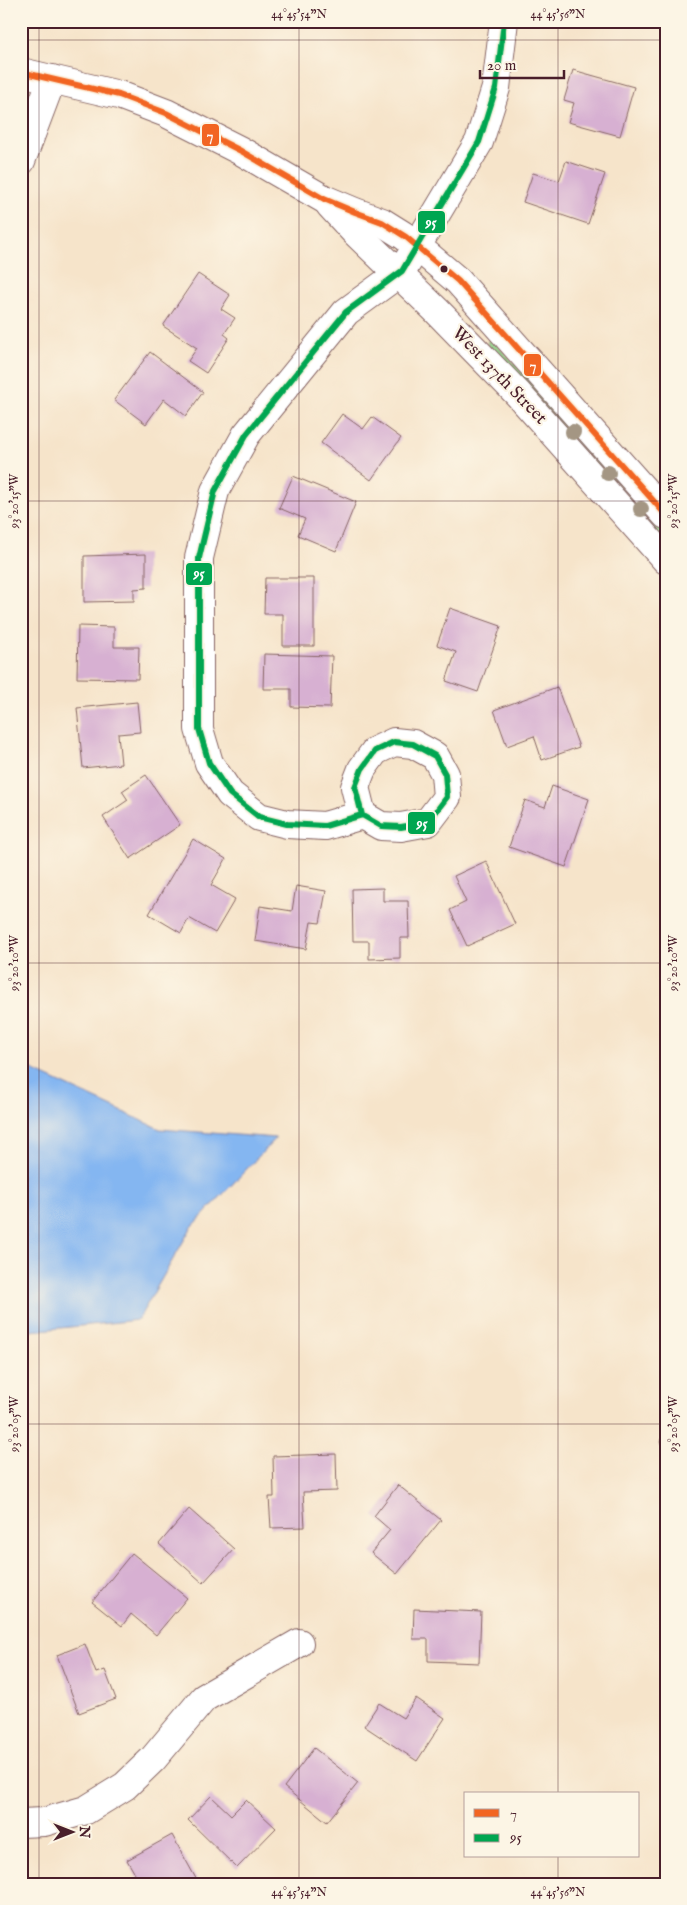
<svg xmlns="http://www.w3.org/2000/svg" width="687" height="1905" font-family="'IM FELL English',serif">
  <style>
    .green { fill: #96d990; stroke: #707c5e }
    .water { fill: #84b6f1; stroke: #676a8e }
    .building { fill: #d7b0d2 }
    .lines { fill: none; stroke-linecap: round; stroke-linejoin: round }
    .minor-casing { stroke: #866463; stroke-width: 30 }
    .secondary-casing { stroke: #866463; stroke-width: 30 }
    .minor { stroke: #fff; stroke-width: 28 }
    .secondary { stroke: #fff; stroke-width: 28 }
    .bus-1-casing { stroke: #fcf5e5; stroke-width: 10 }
    .bus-2-casing { stroke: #fcf5e5; stroke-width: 10 }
    .bus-1 { stroke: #f26522; stroke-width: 6 }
    .bus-2 { stroke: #00a651; stroke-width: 6 }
    .tree { fill: #a49683 }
    .ticks { fill: none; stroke: #4a1f2b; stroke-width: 1; stroke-opacity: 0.45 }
    .bus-dot { fill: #4a1f2b; stroke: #fcf5e5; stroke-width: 2 }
    .labels { text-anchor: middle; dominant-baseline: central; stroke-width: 4.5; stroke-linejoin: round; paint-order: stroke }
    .street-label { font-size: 18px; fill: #4a1f2b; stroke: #fcf5e5 }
    .line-badge { stroke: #fcf5e5; stroke-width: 2 }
    .badge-label { font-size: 14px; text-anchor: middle; font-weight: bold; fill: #fff }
    .neatline { fill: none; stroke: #4a1f2b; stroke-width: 2 }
    .ticks-label { font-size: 12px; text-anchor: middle; fill: #4a1f2b }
  </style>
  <rect width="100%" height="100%" fill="#fcf5e5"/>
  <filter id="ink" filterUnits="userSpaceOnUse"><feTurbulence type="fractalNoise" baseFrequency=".02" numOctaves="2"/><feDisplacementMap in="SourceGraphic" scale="10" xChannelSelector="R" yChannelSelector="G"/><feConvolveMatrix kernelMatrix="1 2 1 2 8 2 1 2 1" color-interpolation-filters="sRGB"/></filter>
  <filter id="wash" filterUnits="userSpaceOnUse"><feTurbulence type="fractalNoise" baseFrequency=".0096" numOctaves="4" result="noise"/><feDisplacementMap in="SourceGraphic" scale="20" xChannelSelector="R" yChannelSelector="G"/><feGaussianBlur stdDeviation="1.12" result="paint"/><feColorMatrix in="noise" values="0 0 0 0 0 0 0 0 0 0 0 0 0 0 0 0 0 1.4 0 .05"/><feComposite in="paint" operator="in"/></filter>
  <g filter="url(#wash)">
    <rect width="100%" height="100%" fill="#f6e4ca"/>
    <!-- green -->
    <polygon class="green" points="489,339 495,343 666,527 666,546 487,344"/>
    <!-- water -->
    <polygon class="water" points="21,1057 28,1068 160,1129 276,1138 191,1228 138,1320 21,1332"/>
    <g id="blocks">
      <!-- building -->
      <g class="building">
        <polygon points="573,70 634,87 620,136 568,122 574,103 564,100"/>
        <polygon points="566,161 605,174 588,224 523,202 533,173 559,181"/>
        <polygon points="198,274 230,295 221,309 235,318 224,334 229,338 206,373 188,361 197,348 163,326"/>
        <polygon points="150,352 203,392 186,416 164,399 146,424 114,400"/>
        <polygon points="342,414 363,429 372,417 401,438 371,480 321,443"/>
        <polygon points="293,476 356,502 336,551 298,535 305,519 279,508"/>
        <polygon points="146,554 146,588 134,589 134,601 84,602 84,556"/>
        <polygon points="265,578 314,578 314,646 283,646 283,614 264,614"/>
        <polygon points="450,608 501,626 478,692 446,681 456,652 437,645"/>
        <polygon points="78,626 114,627 114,647 139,647 138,679 77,678"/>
        <polygon points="264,654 332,656 330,708 291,707 291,689 263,689"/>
        <polygon points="557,687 579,747 542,760 534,736 507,746 494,710"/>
        <polygon points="137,702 140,732 118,734 121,764 83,768 77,708"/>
        <polygon points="146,775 180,825 130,859 103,817 128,800 122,791"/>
        <polygon points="552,786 589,799 566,867 509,847 525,800 545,807"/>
        <polygon points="193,839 226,859 211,885 235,899 215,933 189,918 181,933 149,914"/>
        <polygon points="486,861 515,924 467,946 450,910 466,902 454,876"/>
        <polygon points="296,886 326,891 320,923 311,922 306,949 255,941 260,906 292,911"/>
        <polygon points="383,888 383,901 408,901 409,938 400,938 400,958 369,959 369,941 353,941 352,889"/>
        <polygon points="665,1422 666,1422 666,1444 661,1443"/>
        <polygon points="336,1454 337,1491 303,1492 305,1527 271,1528 269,1497 274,1497 273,1456"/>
        <polygon points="398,1485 441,1520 397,1574 371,1553 390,1530 374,1516"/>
        <polygon points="189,1509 234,1549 203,1583 159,1544"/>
        <polygon points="132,1553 187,1598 156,1635 131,1614 122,1626 92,1602"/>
        <polygon points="414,1609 481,1612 479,1663 428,1661 428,1639 413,1639"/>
        <polygon points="85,1644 96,1673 105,1670 116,1699 79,1713 57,1655"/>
        <polygon points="416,1698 445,1718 417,1761 364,1726 379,1703 403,1718"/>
        <polygon points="314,1748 358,1783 327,1822 284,1787"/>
        <polygon points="211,1796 231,1815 246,1800 276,1828 237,1868 188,1820"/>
        <polygon points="172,1835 199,1884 134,1884 139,1881 127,1860"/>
      </g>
    </g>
  </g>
  <g filter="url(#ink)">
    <use href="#blocks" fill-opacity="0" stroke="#866463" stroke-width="1"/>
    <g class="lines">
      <defs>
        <g id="minor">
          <polyline points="21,161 52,79"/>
          <polyline points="362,815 355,787 362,769 375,751 394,742 413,744 435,756 445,774 447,797 428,822 401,827 381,826 362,815 325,826 287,824 259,817 230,794 209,763 199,729 199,558 215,491 246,435 346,312 402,271 479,142 496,88 504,21"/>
          <polyline points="21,1823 44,1822 86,1810 125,1786 153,1759 204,1698 299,1643"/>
        </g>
        <g id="secondary">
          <polyline points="21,72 119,95 166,113 241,151 324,199 355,212 382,222 406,237 458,281 666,515"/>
          <polyline points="330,205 354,231 436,310 518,394 666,560"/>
        </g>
      </defs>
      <!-- minor casing -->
      <use href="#minor" class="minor-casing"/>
      <!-- secondary casing -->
      <use href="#secondary" class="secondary-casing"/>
      <!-- minor -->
      <use href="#minor" class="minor"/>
      <!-- secondary -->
      <use href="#secondary" class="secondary"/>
      <defs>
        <polyline id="bus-1" points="21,72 119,95 166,113 241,151 324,199 355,212 382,222 406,237 458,281 666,515"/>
        <polyline id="bus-2" points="362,815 355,787 362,769 375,751 394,742 413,744 435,756 445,774 447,797 428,822 401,827 381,826 362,815 325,826 287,824 259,817 230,794 209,763 199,729 199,558 215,491 246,435 346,312 402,271 479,142 496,88 504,21"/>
      </defs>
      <!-- bus-1 casing -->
      <use href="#bus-1" class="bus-1-casing"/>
      <!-- bus-2 casing -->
      <use href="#bus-2" class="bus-2-casing"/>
      <!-- bus-1 -->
      <use href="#bus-1" class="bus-1"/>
      <!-- bus-2 -->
      <use href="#bus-2" class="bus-2"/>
    </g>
    <!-- trees -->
    <g class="tree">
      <circle cx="573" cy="432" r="8"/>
      <circle cx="608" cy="473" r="8"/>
      <circle cx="641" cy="509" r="8"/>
    </g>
  </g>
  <!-- ticks -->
  <path class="ticks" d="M39 21V1884M299 21V1884M558 21V1794M21 40H666M21 501H666M21 963H666M21 1424H666M558 1856V1884"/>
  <!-- markers -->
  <circle class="bus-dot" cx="444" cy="269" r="4.5"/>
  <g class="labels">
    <!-- street labels -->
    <g class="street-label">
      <text transform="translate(499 376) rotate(46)">West 137th Street</text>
    </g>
  </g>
  <g class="line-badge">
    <rect x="201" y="123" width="19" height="24" rx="5" fill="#f26522"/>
    <rect x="417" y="210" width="29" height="24" rx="5" fill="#00a651"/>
    <rect x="523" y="353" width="19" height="24" rx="5" fill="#f26522"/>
    <rect x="185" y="562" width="28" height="24" rx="5" fill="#00a651"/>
    <rect x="407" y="811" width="29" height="24" rx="5" fill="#00a651"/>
  </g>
  <g class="badge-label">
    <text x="210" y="140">7</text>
    <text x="431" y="227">95</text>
    <text x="533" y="370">7</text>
    <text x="199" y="578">95</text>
    <text x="422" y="828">95</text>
  </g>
  <!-- margin -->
  <rect width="687" height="1905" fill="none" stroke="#fcf5e5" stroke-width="55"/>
  <!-- legend -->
  <rect x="464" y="1792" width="175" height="65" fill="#fcf5e5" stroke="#b59f9b"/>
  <rect x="474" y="1809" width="25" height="8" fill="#f26522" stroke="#b59f9b"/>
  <text x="510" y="1818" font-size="15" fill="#4a1f2b">7</text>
  <rect x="474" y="1834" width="25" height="8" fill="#00a651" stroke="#b59f9b"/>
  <text x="510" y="1842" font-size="15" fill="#4a1f2b">95</text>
  <!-- north arrow -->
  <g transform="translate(72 1832) rotate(90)" stroke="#fcf5e5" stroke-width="4" paint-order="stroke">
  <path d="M0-4L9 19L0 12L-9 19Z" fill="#4a1f2b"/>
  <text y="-8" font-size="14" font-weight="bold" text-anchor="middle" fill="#4a1f2b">N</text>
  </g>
  <!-- scale -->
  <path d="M480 70v8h84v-8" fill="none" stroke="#4a1f2b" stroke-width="2.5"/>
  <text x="487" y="70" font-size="15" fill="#4a1f2b" stroke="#fcf5e5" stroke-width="4" paint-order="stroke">20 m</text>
  <rect x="28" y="28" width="632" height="1850" class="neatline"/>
  <g class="ticks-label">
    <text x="299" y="18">44°45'54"N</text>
    <text x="558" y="18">44°45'56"N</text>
    <text transform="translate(14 501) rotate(-90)" y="4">93°20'15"W</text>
    <text transform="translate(673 501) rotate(-90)" y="4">93°20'15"W</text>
    <text transform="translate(673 963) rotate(-90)" y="4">93°20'10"W</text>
    <text transform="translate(14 963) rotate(-90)" y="4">93°20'10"W</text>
    <text transform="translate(673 1424) rotate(-90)" y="4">93°20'05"W</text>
    <text transform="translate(14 1424) rotate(-90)" y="4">93°20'05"W</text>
    <text x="299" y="1896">44°45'54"N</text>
    <text x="558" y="1896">44°45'56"N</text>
  </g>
</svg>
